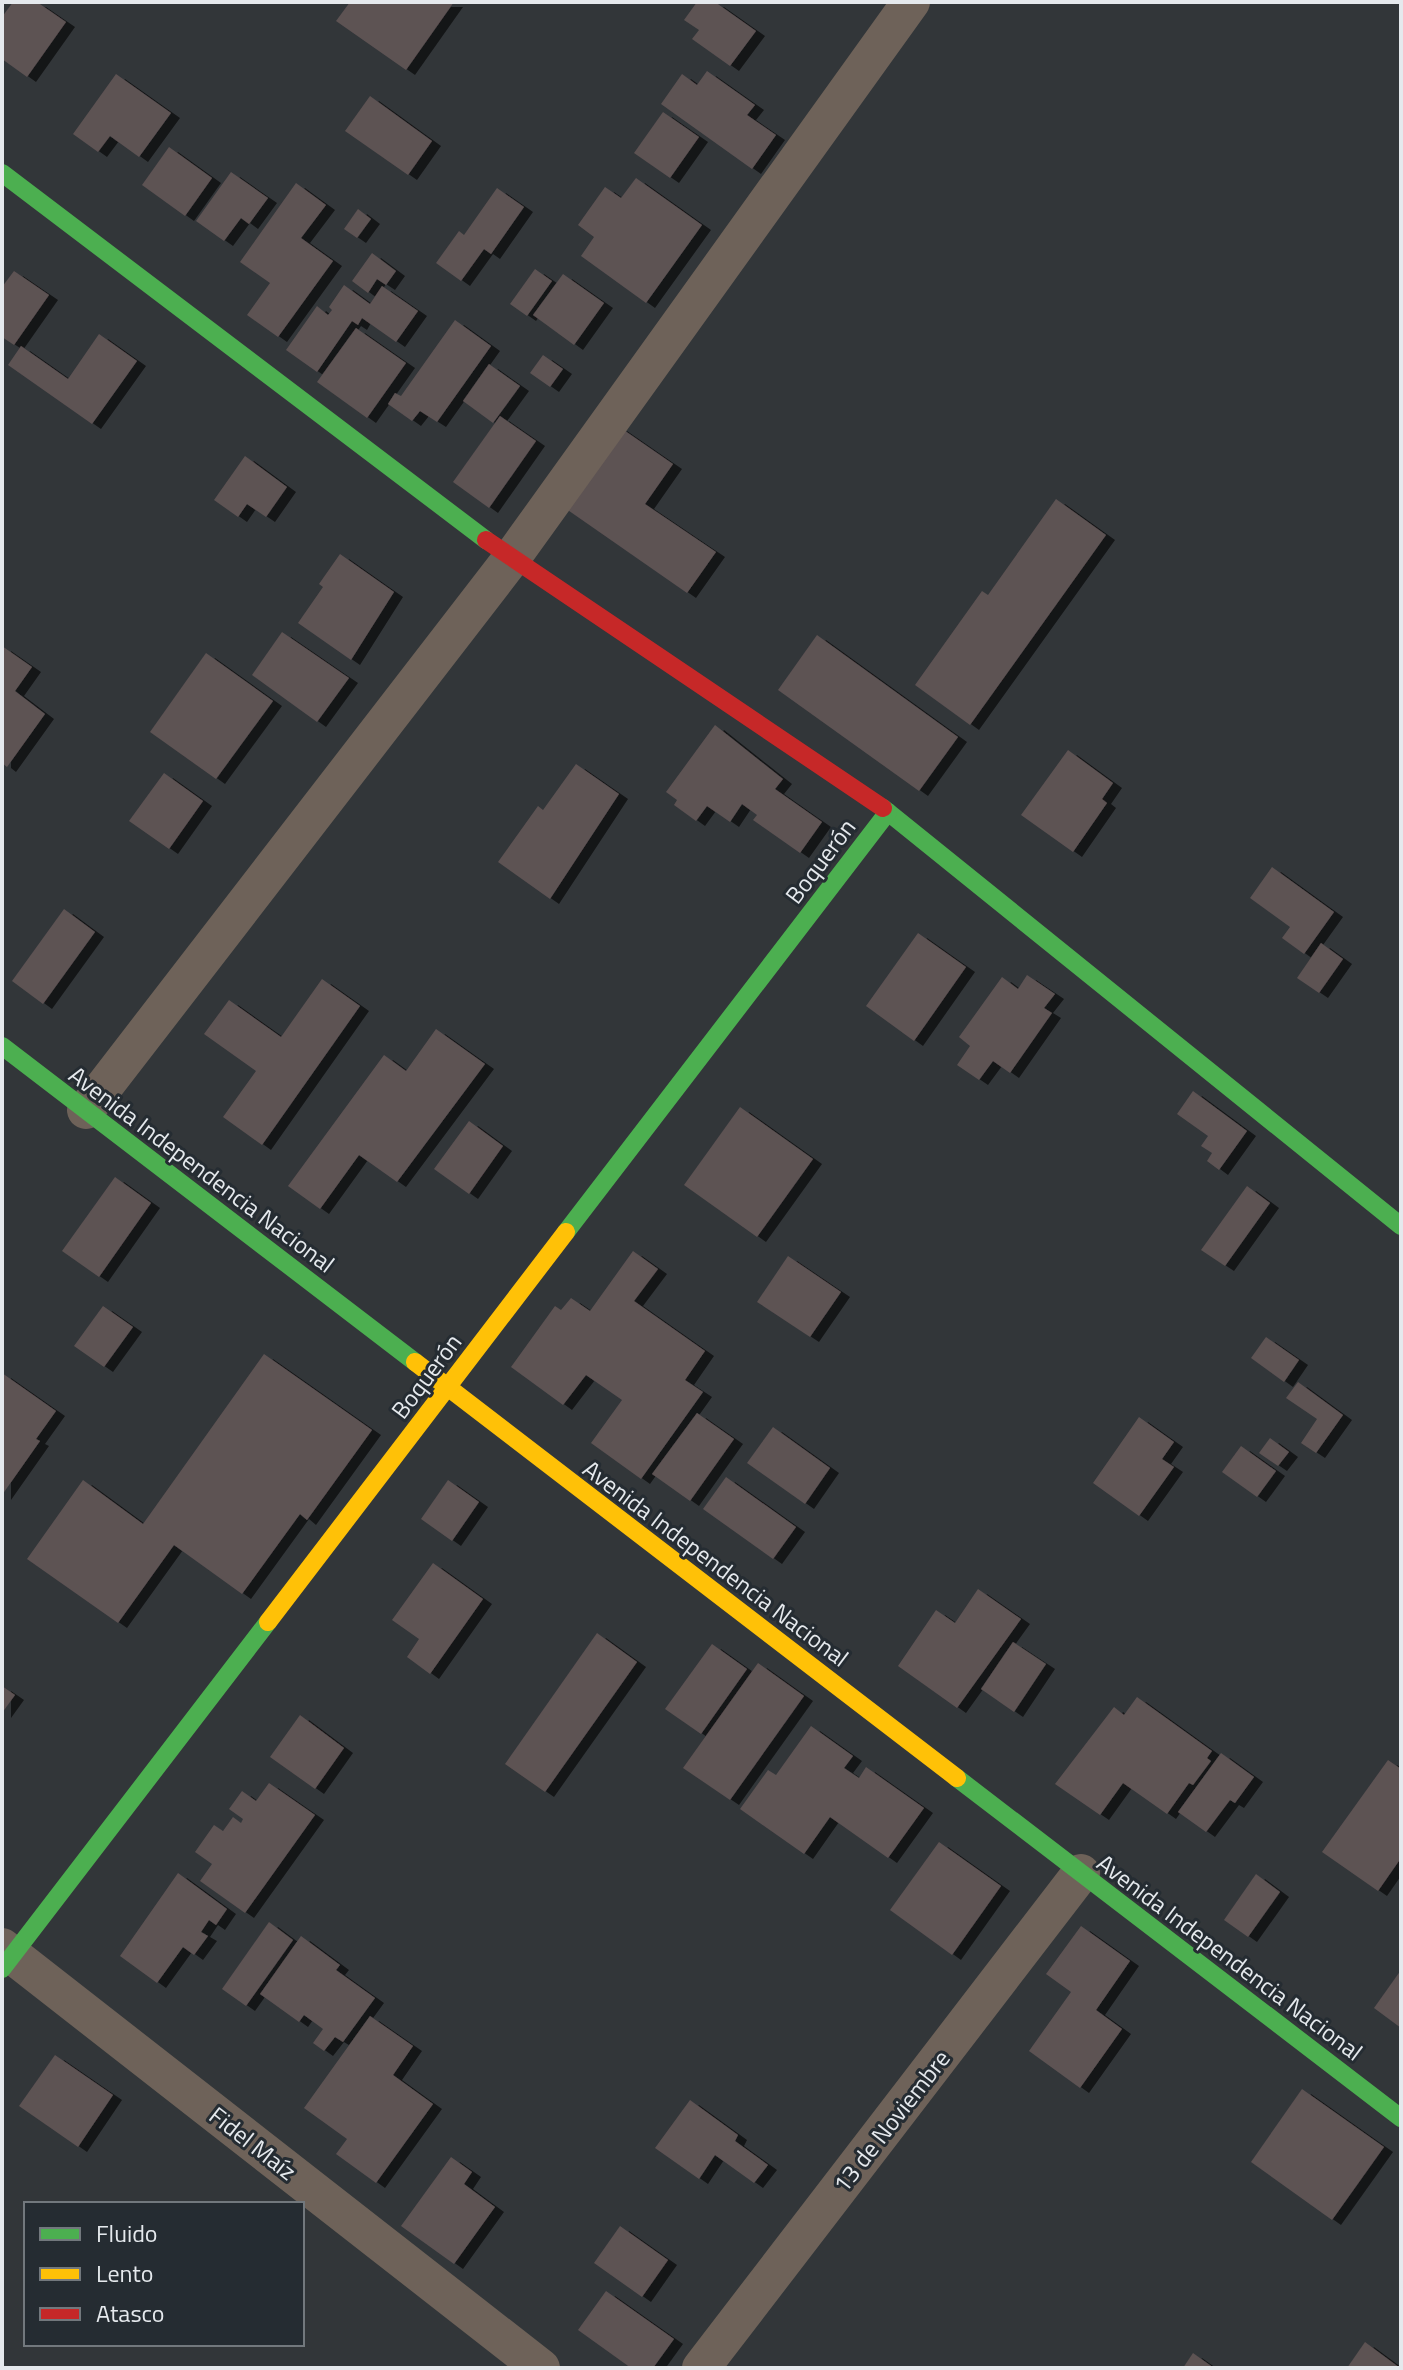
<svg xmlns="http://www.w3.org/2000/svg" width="1403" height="2370" font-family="'Titillium Web',sans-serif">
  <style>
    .building { fill: #5d5253; filter: url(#shadow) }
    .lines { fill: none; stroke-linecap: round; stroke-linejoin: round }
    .street { stroke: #6e6259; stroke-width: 38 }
    .fast { stroke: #4caf50; stroke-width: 18 }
    .slow { stroke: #ffc107; stroke-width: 18 }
    .jam { stroke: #c62828; stroke-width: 18 }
    .labels { text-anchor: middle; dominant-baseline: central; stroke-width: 6; stroke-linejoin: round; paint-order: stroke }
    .street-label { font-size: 24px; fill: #e5e9ed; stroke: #252c32 }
  </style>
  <defs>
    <filter id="shadow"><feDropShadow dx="9" dy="5" stdDeviation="0" flood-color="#0009"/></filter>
  </defs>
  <rect width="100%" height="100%" fill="#323639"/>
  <!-- building -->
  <g class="building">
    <polygon points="13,2 37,2 66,22 27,77 2,59 2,17"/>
    <polygon points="350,2 454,2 406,70 336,21"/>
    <polygon points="697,2 715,2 756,31 730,66 692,39 699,30 684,20"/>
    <polygon points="707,71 755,105 747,115 776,135 752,169 661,104 682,74 697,85"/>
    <polygon points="116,74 171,113 139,157 110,136 98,152 73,134"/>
    <polygon points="370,96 432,141 408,175 345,131"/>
    <polygon points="663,112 699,137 670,178 634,153"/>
    <polygon points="169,147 212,178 185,216 142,185"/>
    <polygon points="231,172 268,198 249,224 241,218 224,241 196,221"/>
    <polygon points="636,178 702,225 646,303 581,256 594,237 578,225 605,187 621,198"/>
    <polygon points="296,183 326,205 301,238 333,261 278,337 247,315 270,283 240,262"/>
    <polygon points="497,188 524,207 491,254 484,249 461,281 436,263 459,231 464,235"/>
    <polygon points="358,209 371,219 357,238 344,229"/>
    <polygon points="372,253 396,271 386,285 377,279 368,293 352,281"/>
    <polygon points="535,269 552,281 527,316 510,304"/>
    <polygon points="14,271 49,295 14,345 2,337 2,287"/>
    <polygon points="563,274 604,303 574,345 533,315"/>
    <polygon points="344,285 370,304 382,286 418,311 396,342 362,318 358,325 352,321 317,372 286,350 317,306 328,315 332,310 329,307"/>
    <polygon points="455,320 491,346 437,422 420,411 412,421 388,404 395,393 401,396"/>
    <polygon points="356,328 406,363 367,418 317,382"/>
    <polygon points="99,334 137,361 92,424 8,365 21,346 68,379"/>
    <polygon points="543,355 563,369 550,387 530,373"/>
    <polygon points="489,364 520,386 493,423 463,401"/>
    <polygon points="500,416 536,441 489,508 453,482"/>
    <polygon points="618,426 673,464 645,504 716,552 687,593 562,506"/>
    <polygon points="245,456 287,487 266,517 247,504 238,517 214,500"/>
    <polygon points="1056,499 1106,535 970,725 915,685 982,591 988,595"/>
    <polygon points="340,554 394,592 351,660 298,623 323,587 319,584"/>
    <polygon points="282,632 349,678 317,722 252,675"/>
    <polygon points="817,635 958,737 919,791 778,690"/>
    <polygon points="2,646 32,667 15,691 45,714 7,767 2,763"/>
    <polygon points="206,653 273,701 216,779 150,732"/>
    <polygon points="715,725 783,779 775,789 822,822 800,853 753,820 757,815 742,804 730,822 707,806 696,821 674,805 677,800 666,792"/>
    <polygon points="1068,750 1113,783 1102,799 1107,803 1073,852 1021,815"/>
    <polygon points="576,764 619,794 550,899 498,862 538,806 543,810"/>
    <polygon points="164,773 203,801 169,849 129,821"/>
    <polygon points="1272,867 1334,912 1304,954 1282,938 1290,927 1250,898"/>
    <polygon points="64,909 95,932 43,1004 12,981"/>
    <polygon points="918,933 966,967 914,1041 866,1006"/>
    <polygon points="1321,943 1343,959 1319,993 1297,978"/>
    <polygon points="1027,975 1055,994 1044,1008 1052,1013 1010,1073 993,1061 979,1080 957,1065 970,1046 959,1037 1002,977 1018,989"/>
    <polygon points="322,979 360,1006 262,1145 223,1117 256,1071 204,1034 229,1000 281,1037"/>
    <polygon points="436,1029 485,1064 397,1182 359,1155 320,1209 288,1186 384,1055 406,1071"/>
    <polygon points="1193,1091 1247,1131 1219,1170 1207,1161 1212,1153 1201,1146 1208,1136 1177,1114"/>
    <polygon points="740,1107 813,1159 757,1237 684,1185"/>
    <polygon points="469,1121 503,1146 469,1194 434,1169"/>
    <polygon points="115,1177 151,1203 99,1277 62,1251"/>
    <polygon points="1247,1186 1270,1203 1225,1266 1201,1250"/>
    <polygon points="633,1251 658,1269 634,1301 705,1351 685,1380 703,1392 641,1479 591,1443 622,1400 586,1375 563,1405 511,1367 555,1306 561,1310 571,1298 590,1311"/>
    <polygon points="788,1256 841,1292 810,1337 757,1302"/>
    <polygon points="103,1306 133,1327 104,1367 74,1346"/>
    <polygon points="1266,1337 1299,1360 1284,1382 1251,1358"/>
    <polygon points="264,1354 372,1430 307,1520 300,1514 242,1594 174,1545 118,1623 27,1559 83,1480 143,1524"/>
    <polygon points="2,1373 56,1411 36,1439 40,1441 2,1495"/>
    <polygon points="1298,1382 1343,1415 1316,1453 1301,1443 1317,1419 1286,1398"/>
    <polygon points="697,1413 734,1439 690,1501 652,1474"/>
    <polygon points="1139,1417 1174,1442 1162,1459 1174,1467 1139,1516 1093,1483"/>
    <polygon points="773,1427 830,1468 805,1504 747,1463"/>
    <polygon points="1270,1438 1289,1452 1278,1466 1259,1453"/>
    <polygon points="1241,1446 1276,1471 1257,1497 1222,1472"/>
    <polygon points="726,1477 796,1527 773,1559 703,1509"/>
    <polygon points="448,1480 479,1502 452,1541 421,1519"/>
    <polygon points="433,1563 483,1599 430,1674 407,1657 419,1639 392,1620"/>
    <polygon points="978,1589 1021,1619 957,1708 898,1666 936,1610 955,1623"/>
    <polygon points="597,1633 637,1662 545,1792 505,1764"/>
    <polygon points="1013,1642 1046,1664 1014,1712 981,1689"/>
    <polygon points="712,1644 747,1669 701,1734 665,1709"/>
    <polygon points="758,1663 804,1696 730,1800 683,1768"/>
    <polygon points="2,1686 15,1695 2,1713"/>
    <polygon points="1137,1697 1212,1751 1207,1758 1211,1761 1193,1785 1189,1783 1167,1814 1123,1783 1100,1815 1055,1784 1114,1707 1124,1715"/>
    <polygon points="300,1715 344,1748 315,1789 270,1757"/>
    <polygon points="811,1726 853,1756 844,1768 859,1778 866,1767 924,1808 888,1858 830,1817 804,1854 740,1809 768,1770 776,1775"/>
    <polygon points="1221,1753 1254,1777 1235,1803 1230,1800 1206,1832 1178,1812"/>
    <polygon points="1388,1760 1401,1769 1401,1858 1378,1891 1322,1852"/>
    <polygon points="269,1783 315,1815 245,1913 200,1881 212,1864 195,1852 214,1825 223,1831 233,1817 241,1823 243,1819 229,1809 242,1791 256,1801"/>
    <polygon points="939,1842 1001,1886 952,1955 890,1910"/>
    <polygon points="178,1873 227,1909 216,1925 209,1920 201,1932 208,1936 194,1955 183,1947 157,1983 120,1956"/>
    <polygon points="1256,1874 1280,1892 1248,1937 1224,1920"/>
    <polygon points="269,1922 293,1940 246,2006 222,1989"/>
    <polygon points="1081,1926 1130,1961 1096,2010 1122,2029 1080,2088 1029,2051 1071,1992 1046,1974"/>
    <polygon points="301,1936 340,1965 336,1970 375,1998 343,2042 335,2037 324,2051 313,2043 323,2029 304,2015 299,2022 260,1994"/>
    <polygon points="1401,1970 1401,2028 1374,2008"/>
    <polygon points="370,2016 413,2046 393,2075 433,2104 376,2183 336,2154 347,2139 304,2108"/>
    <polygon points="55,2055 113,2095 78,2147 19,2106"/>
    <polygon points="1302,2089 1384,2147 1332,2220 1251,2162"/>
    <polygon points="690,2100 738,2135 735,2141 768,2165 754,2183 715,2155 699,2179 655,2148"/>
    <polygon points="451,2157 472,2172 464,2184 495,2207 454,2264 401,2226"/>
    <polygon points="620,2226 668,2260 642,2297 594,2263"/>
    <polygon points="606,2291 674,2339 653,2368 631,2368 578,2330"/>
    <polygon points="1365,2342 1400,2368 1347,2368"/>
    <polygon points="1193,2353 1214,2368 1183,2368"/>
  </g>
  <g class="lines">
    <!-- street -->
    <g class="street">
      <polyline points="86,1110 511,559 911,2"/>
      <polyline points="2,1947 541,2368"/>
      <polyline points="701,2368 1081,1873"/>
    </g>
    <!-- fast -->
    <g class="fast">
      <polyline points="2,173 486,540"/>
      <polyline points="883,808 1401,1226"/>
      <polyline points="2,1046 415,1362"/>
      <polyline points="566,1232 888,812"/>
      <polyline points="957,1778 1401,2118"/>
      <polyline points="2,1969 268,1622"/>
    </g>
    <!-- slow -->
    <g class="slow">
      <polyline points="415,1362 957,1778"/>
      <polyline points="268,1622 566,1232"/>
    </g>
    <!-- jam -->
    <polyline class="jam" points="486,540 883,808"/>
  </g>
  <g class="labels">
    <!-- street labels -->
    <g class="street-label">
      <text transform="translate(820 861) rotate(-53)">Boquerón</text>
      <text transform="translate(202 1169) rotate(37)">Avenida Independencia Nacional</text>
      <text transform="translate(426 1376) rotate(-53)">Boquerón</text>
      <text transform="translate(716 1563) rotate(37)">Avenida Independencia Nacional</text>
      <text transform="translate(1230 1957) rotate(37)">Avenida Independencia Nacional</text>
      <text transform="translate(891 2121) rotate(-52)">13 de Noviembre</text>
      <text transform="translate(253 2143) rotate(38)">Fidel Maíz</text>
    </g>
  </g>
  <!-- border -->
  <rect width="1403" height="2370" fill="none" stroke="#e5e9ed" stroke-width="8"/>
  <!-- legend -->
  <rect x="24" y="2202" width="280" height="144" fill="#252c32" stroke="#72787d" stroke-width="2"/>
  <rect x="40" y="2228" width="40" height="12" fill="#4caf50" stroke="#72787d" stroke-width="2"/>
  <text x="96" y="2242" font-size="24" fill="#e5e9ed">Fluido</text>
  <rect x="40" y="2268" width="40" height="12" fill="#ffc107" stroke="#72787d" stroke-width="2"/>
  <text x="96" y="2282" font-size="24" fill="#e5e9ed">Lento</text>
  <rect x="40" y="2308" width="40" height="12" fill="#c62828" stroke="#72787d" stroke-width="2"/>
  <text x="96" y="2322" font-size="24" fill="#e5e9ed">Atasco</text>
</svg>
